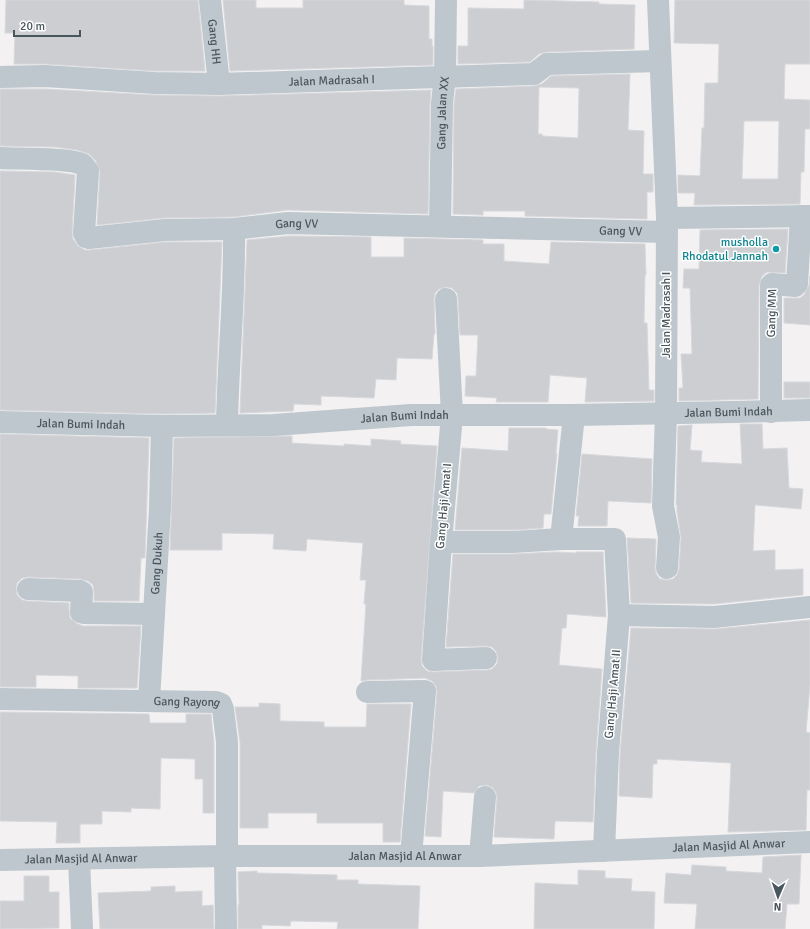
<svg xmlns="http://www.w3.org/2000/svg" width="810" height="929" font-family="Signika,sans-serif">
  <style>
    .building { fill: #ccced2; stroke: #d6d8dc; fill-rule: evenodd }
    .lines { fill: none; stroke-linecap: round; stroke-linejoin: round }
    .minor { stroke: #bec7cd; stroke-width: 22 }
    .culture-dot { fill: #0f9aa8; stroke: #fff; stroke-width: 1.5 }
    .labels { text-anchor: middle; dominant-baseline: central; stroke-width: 3; stroke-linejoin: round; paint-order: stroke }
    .street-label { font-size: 12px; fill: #4a565d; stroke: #fff }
    .culture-label { font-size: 12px; fill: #0d838f; stroke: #fff; text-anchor: end }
  </style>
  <rect width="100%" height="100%" fill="#f3f1f2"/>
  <!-- building -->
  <g class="building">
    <polygon points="6,0 198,0 205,71 155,71 46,64 14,64 15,33 5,33"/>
    <polygon points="223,0 256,0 256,8 303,8 303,0 404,0 404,5 429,6 429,39 432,39 432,46 433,46 433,65 230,71"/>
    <polygon points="524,0 599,2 599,4 635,5 634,49 547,52 539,54 530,62 458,64 458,46 468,46 468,8 524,9"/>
    <path d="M675 0H810V64H785L784 99 810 100V129H805L804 172H801L800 204 694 205 695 193H678V175L700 176 702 128H704L705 83H718L719 44 674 43ZM744 121H779L778 179H742Z"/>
    <path d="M630 74 628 130 644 131 643 174H653V192H647V219L525 216V211H483V215L453 214 454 104 456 89 534 86 542 84 551 76ZM539 87 579 88 578 138 542 136V134H538Z"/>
    <polygon points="0,89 45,89 154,95 219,96 431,90 430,103 428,214 288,210 233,217 164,218 97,225 100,172 96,161 89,154 77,150 55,147 0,146"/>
    <polygon points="0,171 54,172 75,175 72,233 73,239 78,246 85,250 90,250 166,242 222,242 215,413 162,414 0,410"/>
    <polygon points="788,229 785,273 767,272 762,276 759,285 758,399 679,401 679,388 683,388 681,354 692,354 690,288 683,288 684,269 699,269 700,230"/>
    <polygon points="289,236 371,237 371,257 404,257 404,238 483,240 483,244 504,244 504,261 549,264 551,242 645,244 646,275 645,275 644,323 647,323 649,390 654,390 654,401 585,402 587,378 550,375 548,402 496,402 497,398 465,396 466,376 476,376 478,335 460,335 458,298 457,293 452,288 446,287 439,289 435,293 434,299 435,334 434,334 432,359 397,358 396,380 376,379 374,398 321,396 321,405 294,404 293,411 240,413 247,240"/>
    <polygon points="810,276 810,325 784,323 784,298 800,298 804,295 809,285"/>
    <rect x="784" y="382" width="26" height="16"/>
    <polygon points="740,424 762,424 763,449 787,448 789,488 803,489 801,509 755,505 753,551 775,550 775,570 803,569 803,595 713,604 631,603 627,538 656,539 655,568 656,574 660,579 667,580 673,579 677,575 679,569 681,538 677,511 677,505 676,505 678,426 692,425 690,450 702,451 701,462 742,464"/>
    <polygon points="509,428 546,428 546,429 558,430 556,453 557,453 551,514 544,514 543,528 513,530 455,530 462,448 508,451"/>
    <polygon points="0,434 149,438 145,558 141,558 139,601 94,601 94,592 93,585 88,581 80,579 28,577 22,578 17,583 16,588 17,595 22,600 27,601 69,603 69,611 70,618 78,624 83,626 141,626 137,688 78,688 78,676 36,675 36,687 0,687"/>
    <polygon points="292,436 292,443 344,446 344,444 371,446 371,439 401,441 400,444 437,446 421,659 422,666 427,671 433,672 487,670 492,669 497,664 498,658 496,651 492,647 486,646 446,647 453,554 513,554 555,552 576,553 576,552 603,552 606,617 567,614 566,628 562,628 559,665 602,669 596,752 593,822 555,821 554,839 494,837 497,798 496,792 492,787 486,785 479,786 474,793 443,791 441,837 425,836 437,692 436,686 432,681 425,678 367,680 361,681 366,604 364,604 366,580 360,580 363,543 307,539 306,551 273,549 274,534 222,533 222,550 170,550 174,438"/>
    <polygon points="582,454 652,459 651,503 608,501 607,526 578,526 579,516 576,516"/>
    <polygon points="810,620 810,685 806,732 810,733 810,790 807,790 806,830 728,832 731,763 657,759 657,764 653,764 652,798 619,796 620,754 631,628 715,629"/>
    <polygon points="259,703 280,704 280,721 324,722 324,727 366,727 367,704 411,704 400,842 383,842 383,823 317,823 317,813 268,813 268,828 240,828 240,742 235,707 259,707"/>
    <polygon points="0,712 149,714 150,723 186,723 186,714 211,714 214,743 214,813 203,813 203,779 195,779 195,759 161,758 160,809 131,808 131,812 102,811 102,824 80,824 80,843 56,843 57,822 0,821"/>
    <polygon points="801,855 799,904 787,904 785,929 695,929 697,904 664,903 666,873 691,875 692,865 726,867 726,871 762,873 763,857"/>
    <polygon points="578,870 605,871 605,878 632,879 631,891 655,892 654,929 534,929 535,883 578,885"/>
    <polygon points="257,871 257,873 337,875 337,880 358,880 358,884 420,886 418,929 337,929 338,922 291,921 290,926 262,925 262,929 238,929 238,905 239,904 238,872"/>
    <polygon points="24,876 49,876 49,892 59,892 59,928 0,929 0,901 24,901"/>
    <polygon points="175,886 175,892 202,891 202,906 213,905 214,929 100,929 98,893 151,891 151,887"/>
  </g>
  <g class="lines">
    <!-- minor -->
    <g class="minor">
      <path id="s1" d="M210 0 219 84"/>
      <polyline points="658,0 667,218 666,413 663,506 669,537 667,568"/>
      <path id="s2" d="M0 77 45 76 155 83 219 84 534 74 547 64 660 61"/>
      <path id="s3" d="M0 158C17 159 69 158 82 164 85 166 86 168 88 171L84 233 86 237 89 238 165 230 234 229 288 223 667 232"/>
      <polyline points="667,218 810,216"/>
      <path id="s4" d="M440 226 442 103 445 76 446 0"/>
      <polyline points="446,299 452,415 441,542 433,660 486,658"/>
      <polyline points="771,412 771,285 772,284 795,286 797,284 801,216"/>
      <path id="s5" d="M0 422 162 426 274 425 411 415H574L733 412 810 410"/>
      <path d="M227 425C228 360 235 295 234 229"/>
      <polyline points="561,539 574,415"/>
      <polyline points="441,542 513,542 561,539 615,539 619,615 608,753 604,851"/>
      <polyline points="28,589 80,591 82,592 81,612 83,613 154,614"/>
      <polyline points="619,615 714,617 810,607"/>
      <polyline points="367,692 425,691 411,856"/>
      <path id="s6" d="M0 699 216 702 221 704 223 709 227 742V857"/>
      <path id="s7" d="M149 701 160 508 162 426"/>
      <polyline points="225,856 226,929"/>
      <polyline points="480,856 485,797"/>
      <path id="s8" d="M0 860 225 856H480L810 842"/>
      <polyline points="79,860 82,929"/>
    </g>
  </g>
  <!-- markers -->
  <circle class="culture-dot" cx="776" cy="249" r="4"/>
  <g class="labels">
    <!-- street labels -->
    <g class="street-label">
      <text stroke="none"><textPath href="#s1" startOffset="42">Gang HH</textPath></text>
      <text stroke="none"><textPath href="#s2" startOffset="332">Jalan Madrasah I</textPath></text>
      <text stroke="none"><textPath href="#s4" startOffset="113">Gang Jalan XX</textPath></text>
      <text stroke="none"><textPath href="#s3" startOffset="370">Gang VV</textPath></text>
      <text stroke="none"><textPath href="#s3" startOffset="694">Gang VV</textPath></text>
      <text transform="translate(772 313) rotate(-88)">Gang MM</text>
      <text transform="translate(666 315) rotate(-90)">Jalan Madrasah I</text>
      <text stroke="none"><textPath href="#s5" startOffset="729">Jalan Bumi Indah</textPath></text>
      <text stroke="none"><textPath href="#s5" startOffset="405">Jalan Bumi Indah</textPath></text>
      <text stroke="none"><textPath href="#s5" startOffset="81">Jalan Bumi Indah</textPath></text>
      <text transform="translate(444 506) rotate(-85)">Gang Haji Amat I</text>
      <text stroke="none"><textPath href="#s7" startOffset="138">Gang Dukuh</textPath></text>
      <text transform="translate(613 694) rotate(-85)">Gang Haji Amat II</text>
      <text stroke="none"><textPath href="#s6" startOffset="187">Gang Rayong</textPath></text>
      <text stroke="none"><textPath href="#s8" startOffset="729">Jalan Masjid Al Anwar</textPath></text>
      <text stroke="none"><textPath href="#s8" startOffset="405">Jalan Masjid Al Anwar</textPath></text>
      <text stroke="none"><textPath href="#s8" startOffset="81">Jalan Masjid Al Anwar</textPath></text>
    </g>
    <!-- culture labels -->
    <g class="culture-label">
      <text x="768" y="242">musholla<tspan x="768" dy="14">Rhodatul Jannah</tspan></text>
    </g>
  </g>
  <!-- north arrow -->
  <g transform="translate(778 897) rotate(182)" stroke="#ffffff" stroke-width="3" paint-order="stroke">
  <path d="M0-3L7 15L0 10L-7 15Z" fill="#4a565d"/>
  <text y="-6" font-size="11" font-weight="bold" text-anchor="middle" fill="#4a565d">N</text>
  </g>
  <!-- scale -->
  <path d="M14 30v6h66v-6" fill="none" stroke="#4a565d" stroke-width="2"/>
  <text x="20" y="30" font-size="12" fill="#4a565d" stroke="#ffffff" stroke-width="3" paint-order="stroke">20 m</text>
</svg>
